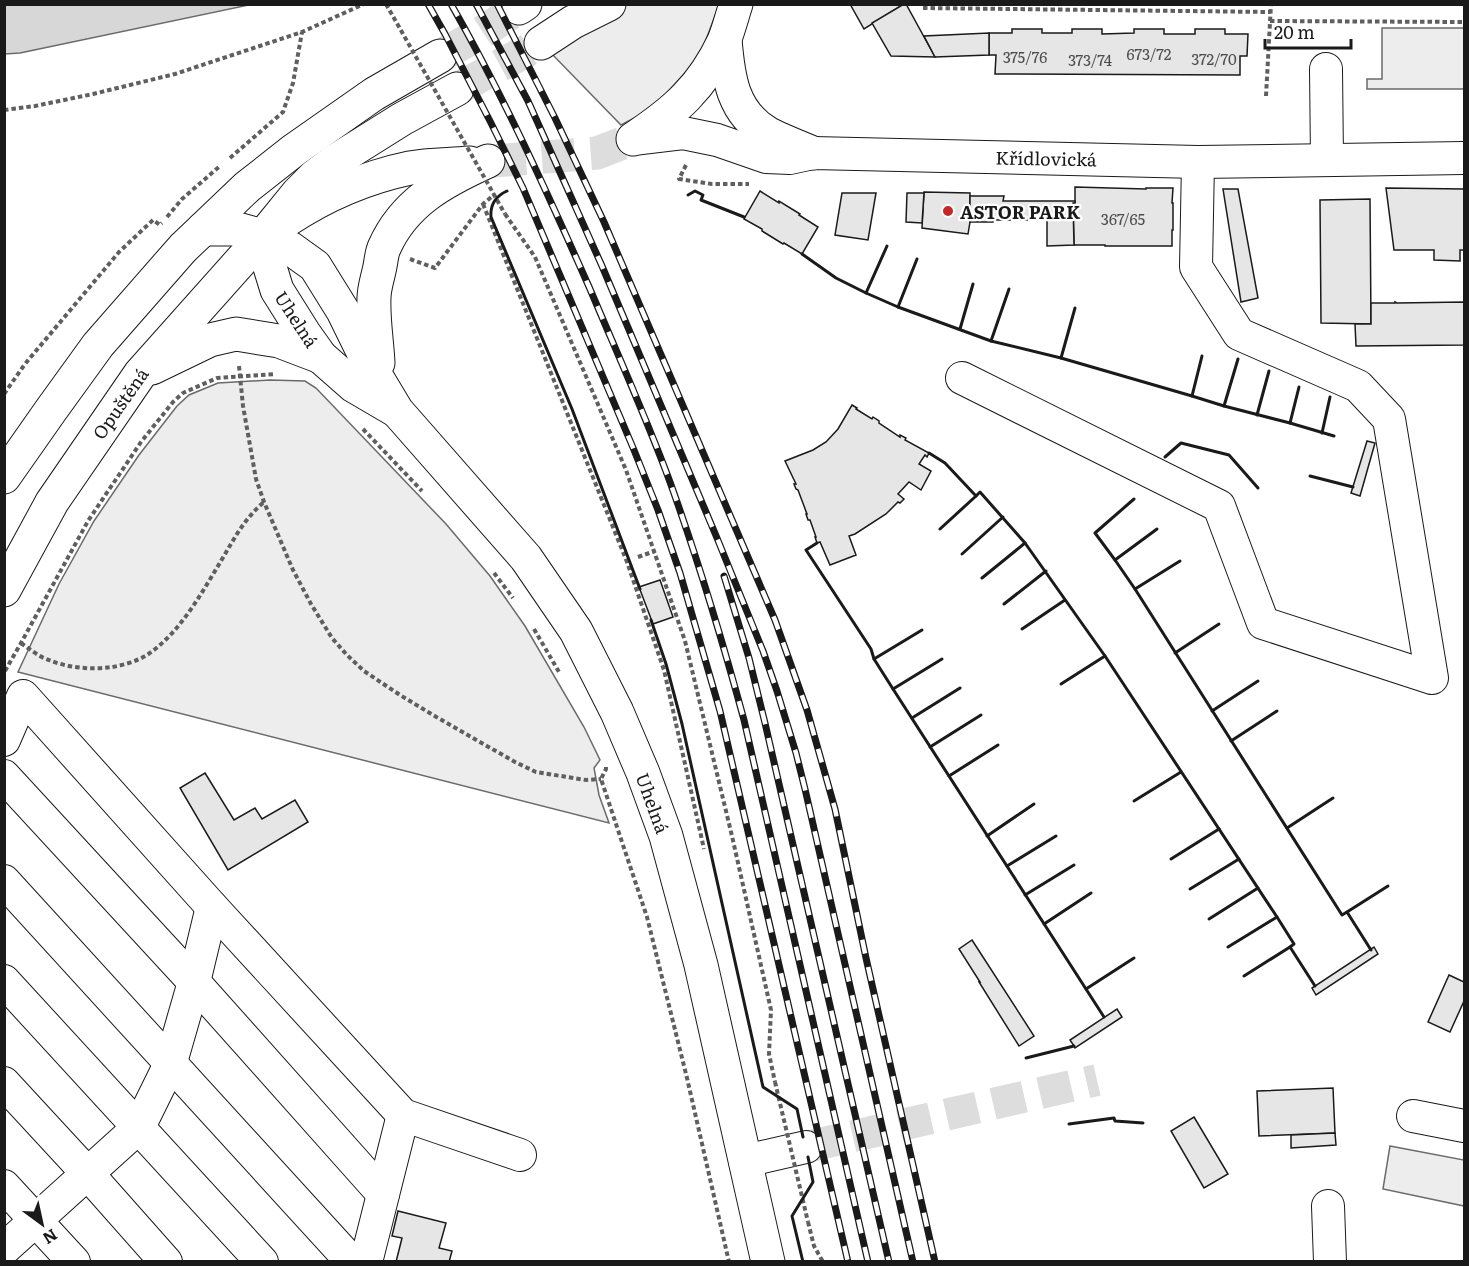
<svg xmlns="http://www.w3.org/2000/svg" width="1469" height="1266" font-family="Literata,serif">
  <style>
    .built { fill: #ededed; stroke: #6a6a6a; stroke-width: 1.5 }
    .water { fill: #d7d7d7; stroke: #6a6a6a; stroke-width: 1.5 }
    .building { fill: #e6e6e6; stroke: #1a1a1a; stroke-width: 1.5 }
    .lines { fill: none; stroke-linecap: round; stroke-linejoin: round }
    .minor-tunnel { stroke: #ddd; stroke-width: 32; stroke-dasharray: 32 16; stroke-linecap: butt }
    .major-tunnel { stroke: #ddd; stroke-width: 33; stroke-dasharray: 33 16; stroke-linecap: butt }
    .minor-casing { stroke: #1a1a1a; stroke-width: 34 }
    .major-casing { stroke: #1a1a1a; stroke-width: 35 }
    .path { stroke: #5f5f5f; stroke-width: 4; stroke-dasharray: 4.5 3; stroke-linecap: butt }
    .minor { stroke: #fff; stroke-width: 32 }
    .major { stroke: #fff; stroke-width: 33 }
    .rail-casing { stroke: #1a1a1a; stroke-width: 7 }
    .rail { stroke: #fff; stroke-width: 4.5; stroke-dasharray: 14; stroke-linecap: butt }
    .path-bridge { stroke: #5f5f5f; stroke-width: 4; stroke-dasharray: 4.5 3; stroke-linecap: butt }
    .wall { stroke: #1a1a1a; stroke-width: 3 }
    .poi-dot { fill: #c62828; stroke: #fff; stroke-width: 2 }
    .labels { text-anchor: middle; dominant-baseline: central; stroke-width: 4.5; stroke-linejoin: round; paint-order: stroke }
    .number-label { font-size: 15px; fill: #4d4d4d }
    .street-label { font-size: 18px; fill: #1a1a1a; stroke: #fff }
    .poi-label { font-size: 18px; font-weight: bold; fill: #1a1a1a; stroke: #fff; text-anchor: start }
  </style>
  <rect width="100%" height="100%" fill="#fff"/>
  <!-- built -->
  <g class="built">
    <polygon points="624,5 719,5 704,45 693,64 661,99 642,114 621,125 549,51"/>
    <polygon points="1382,28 1464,28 1464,89 1367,89 1367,79 1382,79"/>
    <polygon points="270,380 305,381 316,388 446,524 490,576 525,626 584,727 600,760 594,768 599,795 609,823 18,672 59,584 94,521 139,455 177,406 189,395 218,383"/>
    <polygon points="1390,1146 1464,1160 1464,1206 1383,1189"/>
  </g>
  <!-- water -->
  <polygon class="water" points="5,4 249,4 249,5 20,53 5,54"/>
  <!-- building -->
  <g class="building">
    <polygon points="850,4 904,4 864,29"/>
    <polygon points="904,4 906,4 935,57 891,56 872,23"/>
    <polygon points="1012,29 1042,29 1042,33 1072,33 1072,29 1102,29 1102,34 1134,33 1134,29 1164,29 1164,34 1195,34 1195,29 1225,29 1225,34 1248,34 1247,56 1240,56 1240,75 995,74 996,55 989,55 989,33 1012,33"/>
    <polygon points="989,33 989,55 935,57 924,36"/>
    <polygon points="1075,187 1146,189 1146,188 1173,188 1172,203 1173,203 1173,230 1172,230 1172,246 1105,246 1105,245 1074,245 1073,203 1075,203"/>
    <polygon points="1386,188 1464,189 1464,250 1460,250 1460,261 1434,260 1434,250 1394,250"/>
    <polygon points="1223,189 1238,189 1258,298 1241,302"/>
    <polygon points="760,191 779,203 779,201 800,214 799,215 818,227 802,254 784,243 783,244 762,231 762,229 744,219"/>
    <polygon points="924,192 970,193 970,222 968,234 922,228"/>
    <polygon points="842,193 876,193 868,240 835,235"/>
    <polygon points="907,193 924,193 922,223 906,222"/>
    <polygon points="970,196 1004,196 1003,201 1075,201 1075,203 1073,203 1074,245 1047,246 1047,220 993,220 993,222 970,222"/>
    <polygon points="1370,199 1371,324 1321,323 1320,200"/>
    <polygon points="1395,302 1397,303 1464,302 1464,345 1356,346 1355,324 1371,324 1371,303 1395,303"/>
    <polygon points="852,405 857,408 856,409 872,419 873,417 879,421 879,423 900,437 900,435 906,438 905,440 929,453 927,457 925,455 919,464 931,471 921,490 909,482 898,494 904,499 900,503 898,502 886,514 855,534 849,536 856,555 830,565 820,542 817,543 815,537 816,537 810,520 808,520 806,514 807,514 798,490 796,489 794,484 796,484 785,461 813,450 826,442 838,429"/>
    <polygon points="1367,441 1375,443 1360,496 1351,493"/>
    <polygon points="660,580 673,617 653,624 639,587"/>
    <polygon points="205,773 234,820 255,808 262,819 295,800 308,822 228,870 180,788"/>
    <polygon points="972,940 1034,1036 1019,1046 979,982 980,982 959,949"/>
    <polygon points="1374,947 1378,954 1316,995 1312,988"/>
    <polygon points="1449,975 1464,982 1464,1001 1450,1032 1428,1022"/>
    <polygon points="1117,1009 1122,1017 1075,1048 1074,1046 1070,1040"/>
    <polygon points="1333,1088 1335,1133 1259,1136 1257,1091"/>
    <polygon points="1194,1117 1228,1174 1204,1188 1171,1131"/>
    <polygon points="1335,1133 1336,1145 1291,1148 1291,1135"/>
    <polygon points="398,1211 446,1223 439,1248 452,1251 449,1262 396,1262 402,1238 392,1236"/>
  </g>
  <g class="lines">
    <!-- minor-tunnel -->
    <polyline class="minor-tunnel" points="806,1147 1097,1080"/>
    <!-- major-tunnel -->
    <g class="major-tunnel">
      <polyline points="440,56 481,33 519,8"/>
      <polyline points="457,89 541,43"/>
      <polyline points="493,161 597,153 633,139"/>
    </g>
    <defs>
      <g id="minor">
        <polyline points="1326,69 1327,160"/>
        <polyline points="633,139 683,133 717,140 766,157 790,158 813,153 1198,162 1464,158"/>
        <polyline points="962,378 1219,506 1263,623 1432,678 1389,419 1358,386 1239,334 1196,267 1198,162"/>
        <polyline points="4,740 23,696 212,907 403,1115 520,1155"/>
        <polyline points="4,776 194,982 383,1194"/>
        <polyline points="4,881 352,1262"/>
        <polyline points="4,981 262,1262"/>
        <polyline points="4,1083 88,1174 166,1262"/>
        <polyline points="1413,1116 1464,1126"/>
        <polyline points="745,1161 806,1147"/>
        <polyline points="4,1186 74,1262"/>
        <polyline points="1328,1206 1330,1262"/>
        <polyline points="4,1249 139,1127 171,1062 194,982 212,907"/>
        <polyline points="366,1262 403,1115"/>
      </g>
      <g id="major">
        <polyline points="519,8 525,4"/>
        <path d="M725 39C728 77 732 113 769 134 783 141 798 147 813 153"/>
        <polyline points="541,43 573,22 609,4"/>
        <path d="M633 139C675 111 702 88 724 41 729 29 732 16 736 4"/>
        <path d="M287 220C323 196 367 177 410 168 429 164 450 165 470 163"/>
        <polyline points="203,229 237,229 263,236 290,248 315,266 343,311 370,366 397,411 526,558 576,631 617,712 643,773 666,836 701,965 768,1262"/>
        <polyline points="263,236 269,264 277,290 304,333 321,357 354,386 395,410"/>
        <path d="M378 363C377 341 373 320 374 298 374 289 377 280 379 271 381 264 381 255 384 248 404 202 444 181 488 161"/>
        <polyline points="152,368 210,340 236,334 279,341 321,357"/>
        <polyline points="4,477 51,410 98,345 183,248 203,229 247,187 294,150 374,94 440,56"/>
        <polyline points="4,590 52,502 140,374 263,236 298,193 315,176 335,161 402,119 457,89"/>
      </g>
    </defs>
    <!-- minor casing -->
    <use href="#minor" class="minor-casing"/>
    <!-- major casing -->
    <use href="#major" class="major-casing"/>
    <!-- path -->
    <g class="path">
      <polyline points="923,8 1270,12"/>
      <polyline points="1270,21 1464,22"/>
      <polyline points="1266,96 1271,4"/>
      <polyline points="4,110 35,106 93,94 175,74 302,32 364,4"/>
      <polyline points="230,158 283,112 293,83 302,32"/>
      <polyline points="686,165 679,179 712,184 749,184"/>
      <polyline points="483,204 627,562 664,670 704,849"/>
      <polyline points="505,214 535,257 626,470 685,641 732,836 771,1010 769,1054 775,1082"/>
      <polyline points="167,217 182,199 220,166"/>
      <polyline points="410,259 435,268 483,204 495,194"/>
      <polyline points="239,366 243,406 256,479 264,502 293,570 311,604 332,638 347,655 364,671 400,695 438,718 515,762 536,772 586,780 601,779"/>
      <polyline points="4,394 25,364 119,252 153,220 160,225 162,223"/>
      <polyline points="363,429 422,491"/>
      <polyline points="638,557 655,551"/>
      <polyline points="494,573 513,598"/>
      <polyline points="534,629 559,672"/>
      <path d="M21 643C30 649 39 657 49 660 68 668 92 670 112 667 124 665 137 661 147 655 180 633 201 594 221 561 234 539 244 519 264 502"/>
      <polyline points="5,671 21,643 88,521 141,442 173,402 183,393 217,378 276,374"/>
      <polyline points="606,767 606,769 601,779 647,917 687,1078 729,1262"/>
      <polyline points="808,1222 814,1246 823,1262"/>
    </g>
    <!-- minor -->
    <use href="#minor" class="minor"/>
    <!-- major -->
    <use href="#major" class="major"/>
    <defs>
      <g id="rail">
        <polyline points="428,4 445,34 491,123 523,188 634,450 658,510 680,573 720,711 848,1262"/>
        <path d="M451 4C504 97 547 192 590 289 617 353 646 417 670 482 698 560 722 639 744 720L868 1262"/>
        <polyline points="476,4 528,101 602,266 717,538 763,651 777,691 796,753 805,789 913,1262"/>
        <polyline points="497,4 555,118 604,222 775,620 807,710 835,809 866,958 935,1262"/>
        <polyline points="724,576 749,658 765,723 889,1262"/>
      </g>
    </defs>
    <!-- rail casing -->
    <use href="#rail" class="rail-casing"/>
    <!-- rail -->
    <use href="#rail" class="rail"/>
    <!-- path-bridge -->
    <g class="path-bridge">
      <polyline points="386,4 505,214"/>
      <polyline points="775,1082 808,1222"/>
    </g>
    <!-- wall -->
    <g class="wall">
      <path d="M507 191C496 196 490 205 491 217L572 409 640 589"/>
      <polyline points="688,195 695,191 703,195 701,200 744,217"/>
      <polyline points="802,254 836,278 866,293 898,307 991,341 1061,358 1192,396 1224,406 1290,423 1334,436"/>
      <polyline points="866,293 887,246"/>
      <polyline points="898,307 917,259"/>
      <polyline points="960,329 973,284"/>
      <polyline points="991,341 1009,289"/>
      <polyline points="1061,358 1075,308"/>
      <polyline points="1192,396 1202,356"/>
      <polyline points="1224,406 1238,359"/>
      <polyline points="1257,415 1269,371"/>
      <polyline points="1290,423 1299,387"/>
      <polyline points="1322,433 1330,397"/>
      <polyline points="929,453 945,463 976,496 980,492 1025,543 1105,656 1277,917 1294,944 1290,947 1315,986"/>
      <polyline points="1165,457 1181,443 1229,455 1258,488"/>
      <polyline points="1310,476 1353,487"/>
      <polyline points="1134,499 1095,533 1115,560 1135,589 1342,915 1347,912 1371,950"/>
      <polyline points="940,529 976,496"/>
      <polyline points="817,543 806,550 871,649 874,659 893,689 1104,1017"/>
      <polyline points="962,554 1003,517"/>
      <polyline points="1115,560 1157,529"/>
      <polyline points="982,578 1025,543"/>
      <polyline points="1135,589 1180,561"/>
      <polyline points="1004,604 1046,571"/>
      <polyline points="651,620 666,664 682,724 763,1087 797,1109 803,1137"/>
      <polyline points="1022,629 1065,600"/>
      <polyline points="1175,653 1219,624"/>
      <polyline points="874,659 922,630"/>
      <polyline points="1061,684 1105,656"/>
      <polyline points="893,689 942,659"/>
      <polyline points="1212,711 1258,681"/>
      <polyline points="912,718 960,688"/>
      <polyline points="1231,741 1277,711"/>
      <polyline points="930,747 981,715"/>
      <polyline points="949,776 998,745"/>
      <polyline points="1134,801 1181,772"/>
      <polyline points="1287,828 1333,798"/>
      <polyline points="987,836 1034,804"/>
      <polyline points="1171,859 1219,829"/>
      <polyline points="1007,866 1056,836"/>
      <polyline points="1190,889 1239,859"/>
      <polyline points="1025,895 1074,865"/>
      <polyline points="1347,912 1388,886"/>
      <polyline points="1209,919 1258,888"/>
      <polyline points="1044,924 1091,893"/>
      <polyline points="1228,947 1277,917"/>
      <polyline points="1244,976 1290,947"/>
      <polyline points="1086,989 1134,958"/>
      <polyline points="1026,1058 1074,1046"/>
      <polyline points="1069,1124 1114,1118 1115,1121 1143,1123"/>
      <polyline points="803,1262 792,1216 813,1182 808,1157"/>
    </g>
  </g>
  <!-- markers -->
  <circle class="poi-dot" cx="948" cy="211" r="6"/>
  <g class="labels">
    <!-- number labels -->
    <g class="number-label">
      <text x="1149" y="53">673/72</text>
      <text x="1025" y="56">375/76</text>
      <text x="1214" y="58">372/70</text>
      <text x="1090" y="59">373/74</text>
      <text x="1123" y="218">367/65</text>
    </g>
    <!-- street labels -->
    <g class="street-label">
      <text transform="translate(1046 158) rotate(1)">Křídlovická</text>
      <text transform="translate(297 319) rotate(57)">Uhelná</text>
      <text transform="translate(120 403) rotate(-55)">Opuštěná</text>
      <text transform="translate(653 803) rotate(70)">Uhelná</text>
    </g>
    <!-- poi labels -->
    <g class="poi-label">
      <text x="960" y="211">ASTOR PARK</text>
    </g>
  </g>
  <!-- border -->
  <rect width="1469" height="1266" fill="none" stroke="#1a1a1a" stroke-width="12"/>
  <!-- north arrow -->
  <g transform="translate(42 1224) rotate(147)" stroke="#ffffff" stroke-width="4.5" paint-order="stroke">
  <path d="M0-4.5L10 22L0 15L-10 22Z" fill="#1a1a1a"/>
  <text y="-9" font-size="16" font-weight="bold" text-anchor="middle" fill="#1a1a1a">N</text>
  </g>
  <!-- scale -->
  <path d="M1265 39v9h86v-9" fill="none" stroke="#1a1a1a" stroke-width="3"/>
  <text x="1274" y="39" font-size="18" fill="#1a1a1a" stroke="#ffffff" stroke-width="4.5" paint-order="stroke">20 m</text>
</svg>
